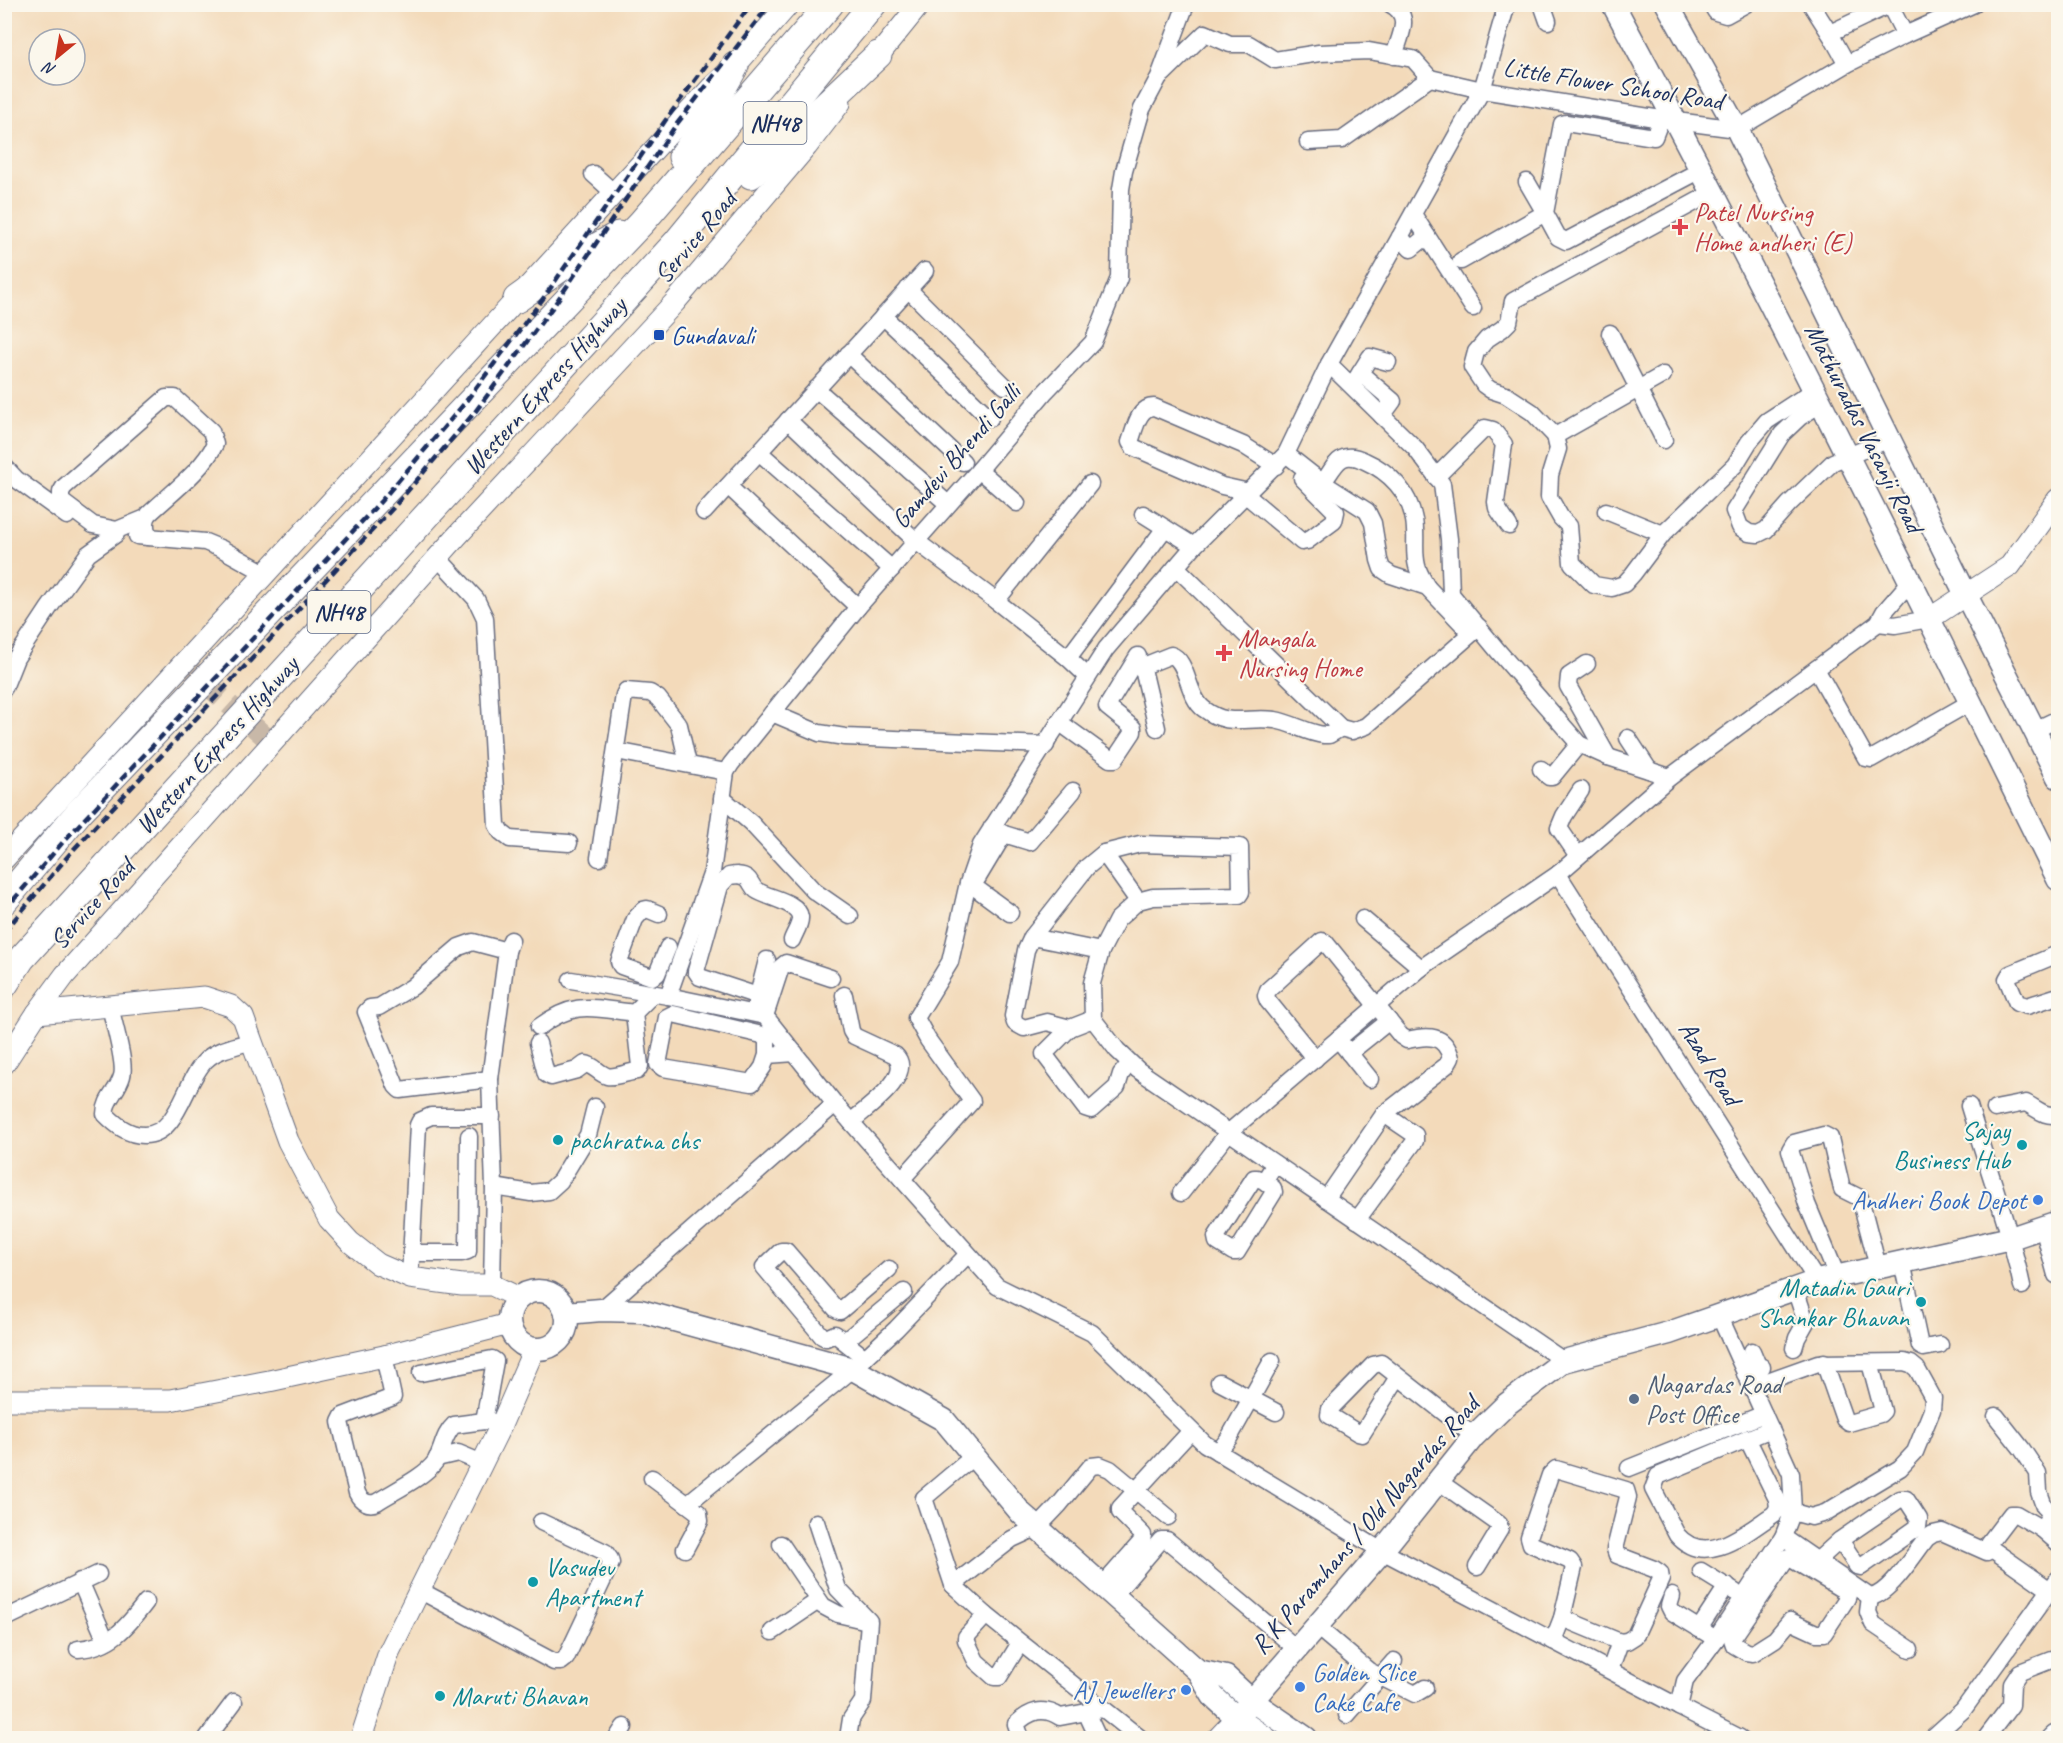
<svg xmlns="http://www.w3.org/2000/svg" width="2063" height="1743" font-family="Caveat,sans-serif">
  <style>
    .lines { fill: none; stroke-linecap: round; stroke-linejoin: round }
    .tertiary-tunnel { stroke: #c8b8a8; stroke-width: 21; stroke-dasharray: 21 10; stroke-linecap: butt }
    .minor-casing { stroke: #676b7e; stroke-width: 19 }
    .tertiary-casing { stroke: #676b7e; stroke-width: 23 }
    .secondary-casing { stroke: #676b7e; stroke-width: 25 }
    .trunk-casing { stroke: #676b7e; stroke-width: 29 }
    .minor { stroke: #fff; stroke-width: 16 }
    .tertiary { stroke: #fff; stroke-width: 21 }
    .secondary { stroke: #fff; stroke-width: 22 }
    .trunk { stroke: #fff; stroke-width: 27 }
    .rail { stroke: #1b2f5e; stroke-width: 4.5; stroke-dasharray: 9 4.5; stroke-linecap: butt }
    .health-dot { fill: #e0444e; stroke: #fbf7ec; stroke-width: 2 }
    .transit-dot { fill: #1a4fb4; stroke: #fbf7ec; stroke-width: 2 }
    .culture-dot { fill: #0f9aa8; stroke: #fbf7ec; stroke-width: 2 }
    .shop-dot { fill: #3f7fe0; stroke: #fbf7ec; stroke-width: 2 }
    .service-dot { fill: #5c6f8a; stroke: #fbf7ec; stroke-width: 2 }
    .labels { text-anchor: middle; dominant-baseline: central; stroke-width: 4.5; stroke-linejoin: round; paint-order: stroke }
    .shield { fill: #fbf7ec; stroke: #5e6b89; stroke-width: 1.5 }
    .shield-label { font-size: 24px; font-weight: bold; fill: #1b2f5e }
    .street-label { font-size: 26px; fill: #1b2f5e; stroke: #fbf7ec }
    .health-label { font-size: 26px; fill: #be3a42; stroke: #fbf7ec; text-anchor: start }
    .transit-label { font-size: 26px; fill: #164399; stroke: #fbf7ec; text-anchor: start }
    .culture-label { font-size: 26px; fill: #0d838f; stroke: #fbf7ec; text-anchor: start }
    .shop-label { font-size: 26px; fill: #366cbe; stroke: #fbf7ec; text-anchor: end }
    .service-label { font-size: 26px; fill: #4e5e75; stroke: #fbf7ec; text-anchor: start }
  </style>
  <rect width="100%" height="100%" fill="#fbf7ec"/>
  <filter id="ink" filterUnits="userSpaceOnUse"><feTurbulence type="fractalNoise" baseFrequency=".0167" numOctaves="2"/><feDisplacementMap in="SourceGraphic" scale="12" xChannelSelector="R" yChannelSelector="G"/><feConvolveMatrix kernelMatrix="1 2 1 2 8 2 1 2 1" color-interpolation-filters="sRGB"/></filter>
  <filter id="wash" filterUnits="userSpaceOnUse"><feTurbulence type="fractalNoise" baseFrequency=".008" numOctaves="4" result="noise"/><feDisplacementMap in="SourceGraphic" scale="24" xChannelSelector="R" yChannelSelector="G"/><feGaussianBlur stdDeviation="1.35" result="paint"/><feColorMatrix in="noise" values="0 0 0 0 0 0 0 0 0 0 0 0 0 0 0 0 0 1.4 0 .05"/><feComposite in="paint" operator="in"/></filter>
  <g filter="url(#wash)">
    <rect width="100%" height="100%" fill="#f3daba"/>
  </g>
  <g filter="url(#ink)">
    <g class="lines">
      <!-- tertiary-tunnel -->
      <polyline class="tertiary-tunnel" points="183,663 272,743"/>
      <defs>
        <g id="minor">
          <path d="M1390 4C1413 16 1400 35 1394 56"/>
          <polyline points="1542,4 1548,21"/>
          <polyline points="1711,4 1716,12 1726,15 1746,4"/>
          <polyline points="1811,4 1832,37 1847,64"/>
          <polyline points="1889,4 1905,35"/>
          <polyline points="1830,33 1889,5"/>
          <polyline points="1163,74 1205,33 1230,44 1249,44 1275,60 1319,53 1369,51 1413,59 1430,78"/>
          <polyline points="1661,119 1654,137 1566,123 1562,124 1545,213 1558,237 1566,241 1701,170"/>
          <polyline points="1308,142 1342,140 1430,78 1482,90 1661,119 1737,129 1847,64 1905,35 1974,4"/>
          <polyline points="593,174 614,193"/>
          <polyline points="1712,193 1513,301 1509,322 1502,329 1487,339 1476,352 1472,367 1484,385 1491,390 1506,395 1532,412 1555,436 1558,449 1550,475 1549,497 1561,518 1569,526 1572,563 1594,585 1612,588 1624,584 1633,574 1663,534 1735,465 1749,442 1767,421 1813,391"/>
          <polyline points="1413,214 1473,308"/>
          <polyline points="1400,237 1411,249 1427,236"/>
          <polyline points="1461,261 1545,213 1527,182"/>
          <polyline points="908,289 1005,386"/>
          <polyline points="883,316 990,418"/>
          <polyline points="1610,333 1664,440"/>
          <polyline points="848,354 963,462"/>
          <polyline points="1329,364 1415,448 1442,484 1449,539 1451,594 1498,651 1579,744 1608,757 1670,777"/>
          <polyline points="1360,373 1393,401 1382,416"/>
          <polyline points="1355,381 1370,357 1388,362"/>
          <polyline points="816,389 948,504"/>
          <polyline points="1820,404 1800,417 1782,434 1734,511 1740,527 1749,533 1758,534 1766,530 1789,504 1833,462 1890,439"/>
          <polyline points="788,420 916,541 996,601 1090,484"/>
          <polyline points="1555,436 1663,375"/>
          <polyline points="759,452 892,569"/>
          <polyline points="1286,454 1323,483 1367,511 1373,523 1379,560 1382,569 1391,575 1427,587 1469,631"/>
          <polyline points="4,466 16,479 67,516"/>
          <polyline points="979,470 1017,503"/>
          <polyline points="1436,477 1485,428 1493,430 1504,444 1496,502 1497,508 1509,526"/>
          <path d="M1323 483C1336 464 1340 449 1365 461 1390 472 1409 492 1414 520 1417 535 1413 551 1417 566 1419 574 1424 581 1427 587"/>
          <polyline points="728,486 858,607"/>
          <path d="M1249 492 1222 486 1133 447 1130 442C1135 429 1138 407 1154 407L1243 445 1276 466"/>
          <polyline points="1246,495 1302,542 1307,541 1334,521 1336,512 1302,478"/>
          <polyline points="1606,511 1663,534"/>
          <polyline points="704,512 925,271"/>
          <polyline points="1143,514 1194,546"/>
          <path d="M146 518 117 530 93 525 61 501V492L64 487 166 398H175L211 431 215 444C203 470 170 494 149 514 144 521 146 528 148 537"/>
          <polyline points="137,536 205,542 222,549 265,573"/>
          <polyline points="438,558 476,599 485,618 497,825 501,832 510,839 569,843"/>
          <polyline points="996,601 1068,658 1087,676"/>
          <polyline points="1878,623 1895,625 1929,619"/>
          <polyline points="1479,627 1366,726 1352,731 1341,728 1176,567 1194,546 1286,454 1329,364 1482,90 1507,4"/>
          <polyline points="1068,658 1165,528"/>
          <polyline points="1587,664 1569,676 1568,686 1608,757"/>
          <polyline points="1816,669 1866,758 1871,759 1971,702"/>
          <polyline points="4,688 16,658 49,608 88,554 116,534"/>
          <polyline points="772,713 819,733 845,737 1046,745"/>
          <polyline points="1059,722 1110,759 1115,759 1133,732 1133,728 1107,707 1108,705 1138,656"/>
          <path d="M1157 728 1143 669 1146 665 1171 655C1188 660 1187 697 1204 709 1229 728 1247 716 1275 720 1292 723 1307 733 1324 735H1329L1341 728"/>
          <polyline points="2035,730 2058,719"/>
          <polyline points="1628,738 1649,770"/>
          <polyline points="616,751 726,772"/>
          <polyline points="1541,769 1549,777 1552,777 1579,744"/>
          <polyline points="722,798 751,823 814,891 850,916"/>
          <polyline points="992,827 1004,834 1030,842 1073,791"/>
          <polyline points="1578,856 1559,828 1564,816 1581,790"/>
          <polyline points="599,858 624,695 626,691 650,693 658,698 679,725 688,764"/>
          <polyline points="1558,874 1817,1281"/>
          <polyline points="977,879 1004,834"/>
          <polyline points="973,886 1010,913"/>
          <polyline points="1138,901 1104,853 1140,844 1240,847 1241,892 1239,895 1153,897 1138,901 1117,920 1101,951 1092,983 1093,1019 1117,1050 1138,1070 1564,1361"/>
          <polyline points="659,914 647,909 643,910 635,919 619,962 621,966 652,977 657,974 668,947"/>
          <polyline points="1363,919 1421,968"/>
          <polyline points="1032,937 1026,950 1013,1016 1015,1023 1024,1028 1047,1022 1070,1028 1093,1019"/>
          <polyline points="1101,951 1032,937 1087,867 1104,853"/>
          <polyline points="571,980 668,996 765,1016 835,1104"/>
          <path d="M844 995 851 1031 854 1036 895 1055C916 1075 865 1109 851 1122"/>
          <polyline points="668,996 712,872 726,772 731,764 858,607 979,470 1044,393 1093,342 1119,278 1121,189 1124,171 1142,109 1159,77 1186,4"/>
          <path d="M758 996 700 977 696 971 720 886 729 876C735 875 742 874 747 878 751 881 752 887 756 890 767 898 798 901 800 917 801 924 794 934 792 940"/>
          <polyline points="2055,997 2027,1006 2017,1003 2007,979 2010,974 2058,954"/>
          <path d="M110 1006C113 1021 126 1063 122 1076 118 1091 105 1099 105 1114 116 1125 128 1135 144 1135 179 1135 184 1081 206 1060 217 1049 237 1046 252 1041"/>
          <polyline points="755,1007 767,960"/>
          <polyline points="765,1016 781,967 786,963 831,978"/>
          <path d="M539 1027C575 1000 592 1008 634 1013L653 994"/>
          <polyline points="1070,1028 1044,1054 1085,1108 1091,1110 1117,1087 1121,1074 1130,1063"/>
          <polyline points="1338,1039 1370,1079"/>
          <path d="M538 1043 546 1074 551 1077 577 1070 585 1064C594 1065 598 1073 607 1076 615 1078 628 1072 637 1071L640 1066 634 1013"/>
          <polyline points="1349,1053 1389,1021"/>
          <polyline points="767,1055 763,1067 752,1083 663,1068 658,1064 667,1017 673,1014 762,1035 767,1040 767,1055 795,1053"/>
          <path d="M1315 1059 1268 1001 1266 996 1268 990 1322 941 1325 942 1401 1036 1407 1040C1428 1035 1445 1034 1451 1058L1447 1065 1384 1114 1326 1199"/>
          <polyline points="490,1079 400,1090 396,1086 366,1012 370,1008 379,1007 412,987 459,947 473,942 507,951"/>
          <path d="M1969 1106C1987 1166 2009 1225 2022 1286"/>
          <path d="M1995 1109 2026 1103C2037 1109 2046 1118 2058 1114"/>
          <polyline points="902,1179 972,1101 928,1040 916,1018 950,962 968,883 981,845 1106,649 1176,567"/>
          <polyline points="1264,1181 1273,1188 1274,1192 1237,1252 1233,1252 1217,1242 1216,1237 1254,1178 1257,1178 1264,1181 1275,1164"/>
          <polyline points="494,1187 531,1193 549,1191 560,1181 588,1135 595,1107"/>
          <polyline points="1181,1193 1228,1133 1421,968 1558,874 1670,777 1878,623 1884,612 1910,582"/>
          <polyline points="1357,1220 1415,1141 1415,1135 1384,1114"/>
          <polyline points="2043,1227 2056,1275"/>
          <polyline points="411,1253 462,1253 468,1251 469,1136"/>
          <polyline points="1902,1262 1920,1346 1924,1348 1940,1345"/>
          <polyline points="1837,1276 1807,1204 1790,1150 1794,1143 1824,1135 1830,1138 1842,1189 1860,1198 1878,1267"/>
          <polyline points="410,1278 418,1125 420,1121 431,1116 492,1116"/>
          <polyline points="492,1285 494,1187 490,1079 507,951 511,940"/>
          <polyline points="601,1310 835,1104 997,1286 1092,1333 1205,1444 1382,1551 1679,1707"/>
          <polyline points="1719,1315 1791,1474 1793,1511 1783,1537 1716,1639 1685,1681 1679,1707 1740,1738"/>
          <polyline points="845,1341 904,1292"/>
          <polyline points="1794,1348 1797,1338 1806,1322 1795,1289"/>
          <polyline points="1752,1351 1759,1368"/>
          <path d="M384 1356 393 1397 343 1416 340 1422 357 1493C361 1501 368 1506 377 1502 394 1491 424 1477 435 1462 443 1450 443 1435 454 1425L484 1421 502 1423"/>
          <polyline points="865,1358 835,1334 826,1338 822,1336 764,1267 781,1251 786,1251 836,1309 840,1311 889,1269"/>
          <polyline points="1824,1362 1844,1419 1849,1423 1880,1414 1883,1411 1870,1363"/>
          <polyline points="421,1373 492,1359 495,1361 484,1421"/>
          <polyline points="1745,1374 1762,1367"/>
          <polyline points="1398,1377 1362,1434 1358,1433 1329,1415 1330,1409 1373,1365 1381,1363 1474,1436"/>
          <polyline points="1219,1382 1276,1412"/>
          <polyline points="1751,1387 1818,1363 1904,1362 1911,1364 1917,1369 1933,1398 1932,1410 1915,1452 1900,1468 1825,1513 1811,1517 1778,1508"/>
          <polyline points="1996,1416 2022,1449 2038,1473 2039,1492 2044,1506 2058,1520"/>
          <path d="M1747 1438 1777 1499 1778 1508 1774 1514C1748 1531 1706 1569 1677 1535L1653 1489 1658 1476 1771 1429"/>
          <polyline points="1218,1452 1229,1438 1272,1361"/>
          <polyline points="437,1458 458,1453 482,1463"/>
          <polyline points="1629,1468 1764,1414"/>
          <polyline points="652,1478 699,1513 700,1521 685,1549"/>
          <polyline points="1438,1481 1499,1524 1500,1529 1477,1567"/>
          <polyline points="687,1504 853,1369 896,1329 968,1254"/>
          <polyline points="816,1522 838,1589 869,1621 863,1701 851,1719 848,1738"/>
          <polyline points="2042,1529 2058,1543"/>
          <path d="M1783 1537 1870 1597C1889 1595 1914 1554 1927 1538L1933 1534 1942 1532 1987 1552"/>
          <polyline points="781,1544 823,1606 838,1614 868,1621"/>
          <polygon points="1788,1557 1843,1590 1848,1595 1847,1598 1824,1633 1816,1633 1790,1621 1775,1639 1753,1653 1746,1652 1734,1645 1732,1639"/>
          <polyline points="1817,1561 1840,1540 1900,1499 1906,1499 1919,1519 1918,1527 1861,1567 1857,1566 1840,1540"/>
          <polyline points="1701,1571 1735,1592"/>
          <polyline points="80,1581 106,1641"/>
          <polyline points="953,1585 924,1498 974,1456"/>
          <polyline points="1103,1585 1142,1541 1143,1535 1120,1512 1120,1508 1191,1431"/>
          <polyline points="419,1590 554,1662 561,1662 566,1658 611,1563 610,1559 605,1552 541,1522"/>
          <polyline points="2050,1590 1989,1547 1989,1543 2011,1514 2016,1514 2042,1529 2051,1513"/>
          <polyline points="1114,1595 1161,1540 1167,1540 1297,1649"/>
          <polyline points="1672,1596 1669,1606 1672,1612 1716,1639"/>
          <polyline points="1870,1597 1868,1612 1873,1624 1910,1649"/>
          <polyline points="986,1615 966,1637 966,1640 976,1661 994,1677 999,1677 1020,1643"/>
          <polyline points="1562,1618 1620,1642"/>
          <polyline points="4,1619 98,1574"/>
          <polyline points="1317,1627 1369,1671 1415,1694 1425,1688"/>
          <polyline points="1699,1629 1727,1586"/>
          <polyline points="772,1632 818,1601"/>
          <polyline points="1553,1641 1562,1618 1574,1567 1570,1561 1531,1544 1529,1537 1550,1475 1556,1469 1626,1490 1628,1497 1615,1549 1617,1555 1654,1569 1660,1573 1661,1579 1635,1636 1627,1641 1620,1642 1610,1670"/>
          <path d="M78 1649C111 1647 127 1627 146 1602"/>
          <polyline points="1086,1712 1098,1738"/>
          <polyline points="1347,1715 1394,1661"/>
          <polyline points="207,1738 234,1702"/>
          <polyline points="617,1738 624,1727"/>
          <path d="M1021 1738 1016 1724C1030 1711 1043 1706 1060 1717L1103 1709"/>
          <polyline points="1140,1738 986,1615 953,1585 1012,1539 1038,1527 1059,1505 1091,1466 1100,1465 1110,1469 1168,1517"/>
          <polyline points="1932,1738 1963,1710 2058,1579"/>
          <polyline points="1986,1738 2011,1705 2012,1684 2020,1672 2051,1660 2058,1660"/>
          <polyline points="2050,1738 2054,1734 2058,1733"/>
        </g>
        <g id="tertiary">
          <polyline points="869,67 920,4"/>
          <polyline points="1929,619 2010,566 2058,499"/>
          <polyline points="4,859 614,193 711,88 735,66 789,4"/>
          <polyline points="37,1013 204,997 231,1006 243,1017 288,1141 329,1219 350,1242 378,1264 410,1278 462,1285 492,1285 519,1298"/>
          <polyline points="4,1064 37,1013 65,975 457,536 675,302 807,146 840,103"/>
          <polyline points="4,1400 170,1400 269,1381 384,1356 509,1324"/>
          <polyline points="361,1738 389,1652 502,1423 534,1349"/>
          <polyline points="1218,1738 1237,1718"/>
        </g>
        <g id="secondary">
          <path d="M1613 4C1768 292 1913 586 2058 879"/>
          <polyline points="1667,4 1737,129 1966,595 2058,777"/>
          <circle cx="538" cy="1320" r="29"/>
          <polyline points="566,1313 601,1310 641,1311 853,1369 944,1420 1021,1513 1198,1671 1213,1696 1237,1718 1266,1738"/>
          <polyline points="1198,1671 1226,1677 1252,1701 1306,1738"/>
          <polyline points="1237,1718 1382,1551 1474,1436 1507,1404 1564,1361 1669,1333 1817,1281 2011,1238 2058,1222"/>
        </g>
        <g id="trunk">
          <polyline points="682,157 691,144 735,66"/>
          <polyline points="751,175 878,55"/>
          <polyline points="517,299 566,264 618,235"/>
          <polyline points="4,901 80,811 642,222 830,4"/>
          <polyline points="4,985 21,959 677,242 873,4"/>
        </g>
      </defs>
      <!-- minor casing -->
      <use href="#minor" class="minor-casing"/>
      <!-- tertiary casing -->
      <use href="#tertiary" class="tertiary-casing"/>
      <!-- secondary casing -->
      <use href="#secondary" class="secondary-casing"/>
      <!-- trunk casing -->
      <use href="#trunk" class="trunk-casing"/>
      <!-- minor -->
      <use href="#minor" class="minor"/>
      <!-- tertiary -->
      <use href="#tertiary" class="tertiary"/>
      <!-- secondary -->
      <use href="#secondary" class="secondary"/>
      <!-- trunk -->
      <use href="#trunk" class="trunk"/>
      <!-- rail -->
      <g class="rail">
        <polyline points="4,911 63,842 381,501 464,404 545,296 665,121 751,4"/>
        <polyline points="4,932 74,849 393,508 475,412 557,301 676,125 770,4"/>
      </g>
    </g>
  </g>
  <!-- markers -->
  <g class="health-dot">
    <path d="M1677 218h6v6h6v6h-6v6h-6v-6h-6v-6h6z"/>
    <path d="M1221 644h6v6h6v6h-6v6h-6v-6h-6v-6h6z"/>
  </g>
  <rect class="transit-dot" x="653" y="329" width="12" height="12" rx="3"/>
  <g class="culture-dot">
    <circle cx="558" cy="1140" r="6"/>
    <circle cx="2022" cy="1145" r="6"/>
    <circle cx="1921" cy="1302" r="6"/>
    <circle cx="533" cy="1582" r="6"/>
    <circle cx="440" cy="1696" r="6"/>
  </g>
  <g class="shop-dot">
    <circle cx="2038" cy="1200" r="6"/>
    <circle cx="1300" cy="1687" r="6"/>
    <circle cx="1186" cy="1690" r="6"/>
  </g>
  <circle class="service-dot" cx="1634" cy="1399" r="6"/>
  <g class="labels">
    <!-- shield labels -->
    <g class="shield">
      <rect x="743.5" y="102" width="63" height="42" rx="4.5"/>
      <rect x="307.5" y="591" width="63" height="42" rx="4.5"/>
    </g>
    <g class="shield-label">
      <text x="775" y="123">NH48</text>
      <text x="339" y="612">NH48</text>
    </g>
    <!-- street labels -->
    <g class="street-label">
      <text transform="translate(1613 84) rotate(9)">Little Flower School Road</text>
      <text transform="translate(695 237) rotate(-50)">Service Road</text>
      <text transform="translate(545 386) rotate(-48)">Western Express Highway</text>
      <text transform="translate(1864 428) rotate(63)">Mathuradas Vasanji Road</text>
      <text transform="translate(956 456) rotate(-49)">Gamdevi Bhendi Galli</text>
      <text transform="translate(217 745) rotate(-48)">Western Express Highway</text>
      <text transform="translate(92 904) rotate(-48)">Service Road</text>
      <text transform="translate(1710 1063) rotate(58)">Azad Road</text>
      <text transform="translate(1365 1525) rotate(-49)">R K Paramhans / Old Nagardas Road</text>
    </g>
    <!-- health labels -->
    <g class="health-label">
      <text x="1694" y="212">Patel Nursing<tspan x="1694" dy="30">Home andheri (E)</tspan></text>
      <text x="1238" y="638">Mangala<tspan x="1238" dy="30">Nursing Home</tspan></text>
    </g>
    <!-- transit labels -->
    <g class="transit-label">
      <text x="671" y="335">Gundavali</text>
    </g>
    <!-- culture labels -->
    <g class="culture-label">
      <text x="2010" y="1130" text-anchor="end">Sajay<tspan x="2010" dy="30">Business Hub</tspan></text>
      <text x="570" y="1140">pachratna chs</text>
      <text x="1909" y="1287" text-anchor="end">Matadin Gauri<tspan x="1909" dy="30">Shankar Bhavan</tspan></text>
      <text x="545" y="1567">Vasudev<tspan x="545" dy="30">Apartment</tspan></text>
      <text x="452" y="1696">Maruti Bhavan</text>
    </g>
    <!-- shop labels -->
    <g class="shop-label">
      <text x="2026" y="1200">Andheri Book Depot</text>
      <text x="1312" y="1672" text-anchor="start">Golden Slice<tspan x="1312" dy="30">Cake Cafe</tspan></text>
      <text x="1174" y="1690">AJ Jewellers</text>
    </g>
    <!-- service labels -->
    <g class="service-label">
      <text x="1646" y="1384">Nagardas Road<tspan x="1646" dy="30">Post Office</tspan></text>
    </g>
  </g>
  <!-- margin -->
  <rect width="2063" height="1743" fill="none" stroke="#fbf7ec" stroke-width="24"/>
  <!-- north arrow -->
  <g transform="translate(57 57) rotate(210)"><circle r="28" fill="#fbf7ec" stroke="#a1a7b3" stroke-width="1.5"/>
  <path d="M0-4.5L10 22L0 15L-10 22Z" fill="#c8321e"/>
  <text y="-9" font-size="16" font-weight="bold" text-anchor="middle" fill="#1b2f5e">N</text>
  </g>
</svg>
